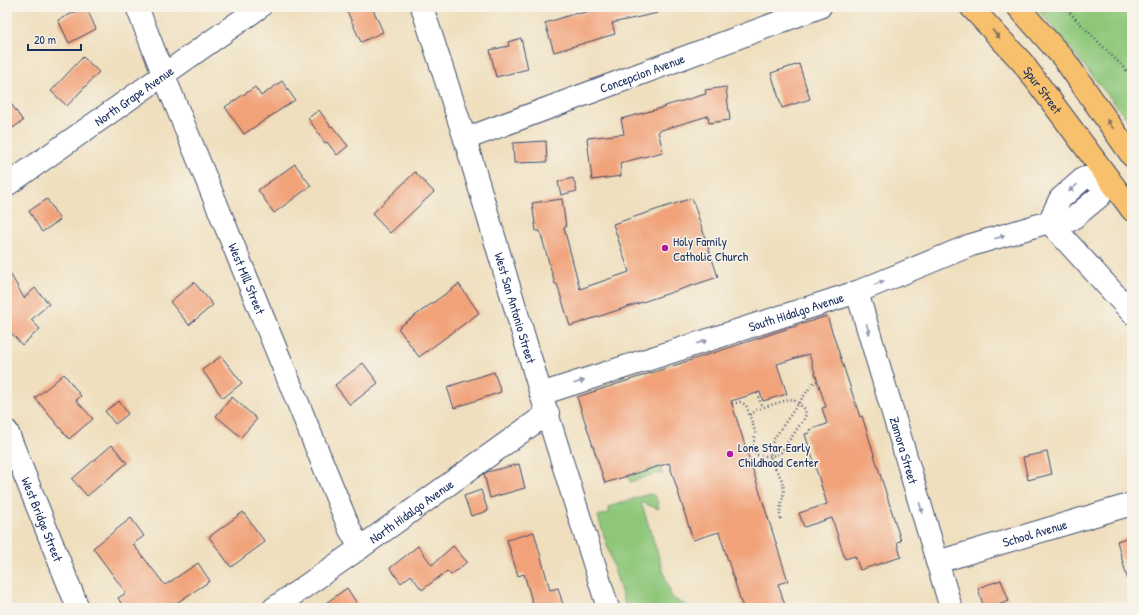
<svg xmlns="http://www.w3.org/2000/svg" width="1139" height="615" font-family="'Patrick Hand',sans-serif">
  <style>
    .green { fill: #8ec77a; stroke: #547b6c }
    .building { fill: #f1a279 }
    .lines { fill: none; stroke-linecap: round; stroke-linejoin: round }
    .minor-casing { stroke: #3b496c; stroke-width: 24 }
    .major-casing { stroke: #3b496c; stroke-width: 24 }
    .path { stroke: #3b496c; stroke-width: 2.5; stroke-dasharray: 1 3; stroke-linecap: butt }
    .minor { stroke: #fff; stroke-width: 22 }
    .major { stroke: #f7c06c; stroke-width: 22 }
    .oneway { fill: #7e7064 }
    .oneway2 { fill: #8d97ae }
    .poi-dot { fill: #b5179e; stroke: #f7f3e8; stroke-width: 1.5 }
    .labels { text-anchor: middle; dominant-baseline: central; stroke-width: 3; stroke-linejoin: round; paint-order: stroke }
    .street-label { font-size: 13px; fill: #1b2f5e; stroke: #f7f3e8 }
    .poi-label { font-size: 13px; fill: #1b2f5e; stroke: #f7f3e8; text-anchor: start }
  </style>
  <rect width="100%" height="100%" fill="#f7f3e8"/>
  <filter id="ink" filterUnits="userSpaceOnUse"><feTurbulence type="fractalNoise" baseFrequency=".025" numOctaves="2"/><feDisplacementMap in="SourceGraphic" scale="8" xChannelSelector="R" yChannelSelector="G"/><feConvolveMatrix kernelMatrix="1 2 1 2 8 2 1 2 1" color-interpolation-filters="sRGB"/></filter>
  <filter id="wash" filterUnits="userSpaceOnUse"><feTurbulence type="fractalNoise" baseFrequency=".012" numOctaves="4" result="noise"/><feDisplacementMap in="SourceGraphic" scale="16" xChannelSelector="R" yChannelSelector="G"/><feGaussianBlur stdDeviation="0.9" result="paint"/><feColorMatrix in="noise" values="0 0 0 0 0 0 0 0 0 0 0 0 0 0 0 0 0 1.4 0 .05"/><feComposite in="paint" operator="in"/></filter>
  <g filter="url(#wash)">
    <rect width="100%" height="100%" fill="#efdfbe"/>
    <!-- green -->
    <g class="green">
      <polygon points="1036,7 1132,7 1132,122 1128,120"/>
      <polygon points="660,466 662,474 655,474 630,482 628,476"/>
      <path d="M649 494C657 494 657 502 659 508L658 509 641 502 672 598 691 608H626L598 516 609 513 608 507Z"/>
    </g>
    <g id="blocks">
      <!-- building -->
      <g class="building">
        <polygon points="86,7 96,29 69,43 58,20"/>
        <polygon points="345,7 372,7 383,32 361,42"/>
        <polygon points="606,7 658,7 658,13 612,23 615,34 554,52 545,23 577,13 578,14"/>
        <polygon points="521,38 528,69 496,77 490,50 509,46 508,42"/>
        <polygon points="83,57 99,72 67,106 51,91"/>
        <polygon points="799,64 810,99 782,108 771,73"/>
        <polygon points="282,81 295,100 244,134 225,107 255,87 261,96"/>
        <polygon points="726,87 730,120 709,123 708,116 658,131 663,152 620,163 621,176 592,180 587,138 624,134 621,119 665,107 665,106 706,94 705,90"/>
        <polygon points="7,98 23,121 7,132"/>
        <polygon points="319,110 331,127 332,126 348,146 337,155 327,142 325,143 308,118"/>
        <polygon points="546,141 547,162 514,163 513,143"/>
        <polygon points="295,164 311,186 274,213 258,190"/>
        <polygon points="415,172 434,192 390,233 372,214"/>
        <polygon points="573,178 577,191 561,195 558,182"/>
        <polygon points="692,198 718,277 570,326 557,284 555,284 540,231 536,231 532,203 562,199 566,227 564,228 580,289 629,272 613,224"/>
        <polygon points="47,199 60,220 42,232 29,211"/>
        <polygon points="7,268 24,298 35,288 49,304 31,320 40,329 22,345 7,328"/>
        <polygon points="194,282 213,305 189,325 170,302"/>
        <polygon points="459,284 479,313 419,357 398,328"/>
        <polygon points="827,316 860,417 862,416 901,541 897,542 901,557 860,570 855,556 845,559 832,518 804,527 799,513 827,504 805,434 810,433 809,430 827,424 822,408 826,407 809,354 777,364 787,394 763,401 760,392 731,401 788,581 778,584 786,608 743,608 719,532 693,540 669,463 605,483 577,397"/>
        <polygon points="221,356 242,383 223,398 202,370"/>
        <polygon points="363,363 378,383 350,405 335,385"/>
        <polygon points="494,372 501,392 454,408 447,387"/>
        <polygon points="64,374 81,396 76,400 93,419 69,439 35,398"/>
        <polygon points="232,397 257,419 241,437 216,416"/>
        <polygon points="119,401 128,414 115,424 105,411"/>
        <polygon points="112,445 127,463 87,496 72,479"/>
        <polygon points="1047,452 1052,474 1028,480 1023,457"/>
        <polygon points="519,464 525,488 490,498 484,474 487,472"/>
        <polygon points="481,490 488,511 471,516 464,496"/>
        <polygon points="243,512 265,542 231,567 209,537"/>
        <polygon points="131,518 144,536 133,544 165,585 198,563 210,581 169,608 124,608 118,598 126,593 93,548"/>
        <polygon points="534,532 550,590 558,588 564,608 534,608 524,574 518,576 507,540"/>
        <polygon points="1132,536 1132,580 1128,581 1117,541"/>
        <polygon points="418,546 432,565 453,546 467,562 451,575 447,571 422,590 411,575 401,583 390,568"/>
        <polygon points="1001,580 1009,601 990,608 984,608 978,588"/>
        <polygon points="347,588 360,608 319,608"/>
      </g>
    </g>
  </g>
  <g filter="url(#ink)">
    <use href="#blocks" fill-opacity="0" stroke="#3b496c" stroke-width="1"/>
    <g class="lines">
      <defs>
        <g id="minor">
          <path id="s1" d="M137 7 164 76 350 530 360 548"/>
          <path id="s2" d="M422 7 465 139 541 394 608 608"/>
          <path id="s3" d="M465 139 820 7"/>
          <path id="s4" d="M7 185 260 7"/>
          <polyline points="1049,222 1132,313"/>
          <path id="s5" d="M857 292 951 608"/>
          <path id="s6" d="M541 394 857 292 971 245 1049 222 1071 220 1100 196 1108 178H1084L1060 199 1049 222"/>
          <path id="s7" d="M7 431 78 608"/>
          <path id="s8" d="M937 562 1132 504"/>
          <path id="s9" d="M274 608 360 548 548 413"/>
        </g>
        <g id="major">
          <path id="s10" d="M971 7 1022 62 1132 210"/>
          <polyline points="1018,7 1064,59 1132,156"/>
        </g>
      </defs>
      <!-- minor casing -->
      <use href="#minor" class="minor-casing"/>
      <!-- major casing -->
      <use href="#major" class="major-casing"/>
      <!-- path -->
      <g class="path">
        <polyline points="1064,7 1126,70 1132,75"/>
        <polyline points="757,393 762,407"/>
        <path d="M732 404 740 402 746 405 755 431C756 441 746 457 765 456 771 456 776 456 781 452L804 419 806 414 805 409 795 401 790 399 758 409 750 415"/>
        <path d="M781 519C777 509 786 497 783 484 782 477 776 471 773 465 769 456 770 445 775 437L803 397 814 382 817 381"/>
      </g>
      <!-- minor -->
      <use href="#minor" class="minor"/>
      <!-- major -->
      <use href="#major" class="major"/>
    </g>
    <!-- one-way arrows -->
    <defs><path id="oneway-solid" d="M-6-.8H1V-3.2L6.5 0L1 3.2V.8H-6Z"/></defs>
    <g class="oneway">
      <use href="#oneway-solid" transform="translate(996 34) rotate(47)"/>
      <use href="#oneway-solid" transform="translate(1110 124) rotate(-125)"/>
    </g>
    <g class="oneway2">
      <use href="#oneway-solid" transform="translate(1073 188) rotate(139)"/>
      <use href="#oneway-solid" transform="translate(1000 237) rotate(-17)"/>
      <use href="#oneway-solid" transform="translate(879 283) rotate(-22)"/>
      <use href="#oneway-solid" transform="translate(868 329) rotate(73)"/>
      <use href="#oneway-solid" transform="translate(702 342) rotate(-18)"/>
      <use href="#oneway-solid" transform="translate(579 382) rotate(-18)"/>
      <use href="#oneway-solid" transform="translate(921 508) rotate(73)"/>
    </g>
  </g>
  <!-- markers -->
  <g class="poi-dot">
    <circle cx="665" cy="248" r="4"/>
    <circle cx="730" cy="454" r="4"/>
  </g>
  <g class="labels">
    <!-- street labels -->
    <g class="street-label">
      <text stroke="none"><textPath href="#s3" startOffset="189">Concepcion Avenue</textPath></text>
      <text stroke="none"><textPath href="#s10" startOffset="110">Spur Street</textPath></text>
      <text stroke="none"><textPath href="#s4" startOffset="155">North Grape Avenue</textPath></text>
      <text stroke="none"><textPath href="#s1" startOffset="293">West Mill Street</textPath></text>
      <text stroke="none"><textPath href="#s2" startOffset="315">West San Antonio Street</textPath></text>
      <text stroke="none"><textPath href="#s6" startOffset="268">South Hidalgo Avenue</textPath></text>
      <text stroke="none"><textPath href="#s5" startOffset="165">Zamora Street</textPath></text>
      <text stroke="none"><textPath href="#s9" startOffset="168">North Hidalgo Avenue</textPath></text>
      <text stroke="none"><textPath href="#s7" startOffset="95">West Bridge Street</textPath></text>
      <text stroke="none"><textPath href="#s8" startOffset="102">School Avenue</textPath></text>
    </g>
    <!-- poi labels -->
    <g class="poi-label">
      <text x="673" y="241">Holy Family<tspan x="673" dy="15">Catholic Church</tspan></text>
      <text x="738" y="447">Lone Star Early<tspan x="738" dy="15">Childhood Center</tspan></text>
    </g>
  </g>
  <!-- margin -->
  <rect width="1139" height="615" fill="none" stroke="#f7f3e8" stroke-width="24"/>
  <!-- scale -->
  <path d="M28 44v6h53v-6" fill="none" stroke="#1b2f5e" stroke-width="2"/>
  <text x="34" y="44" font-size="12" fill="#1b2f5e" stroke="#f7f3e8" stroke-width="3" paint-order="stroke">20 m</text>
</svg>
